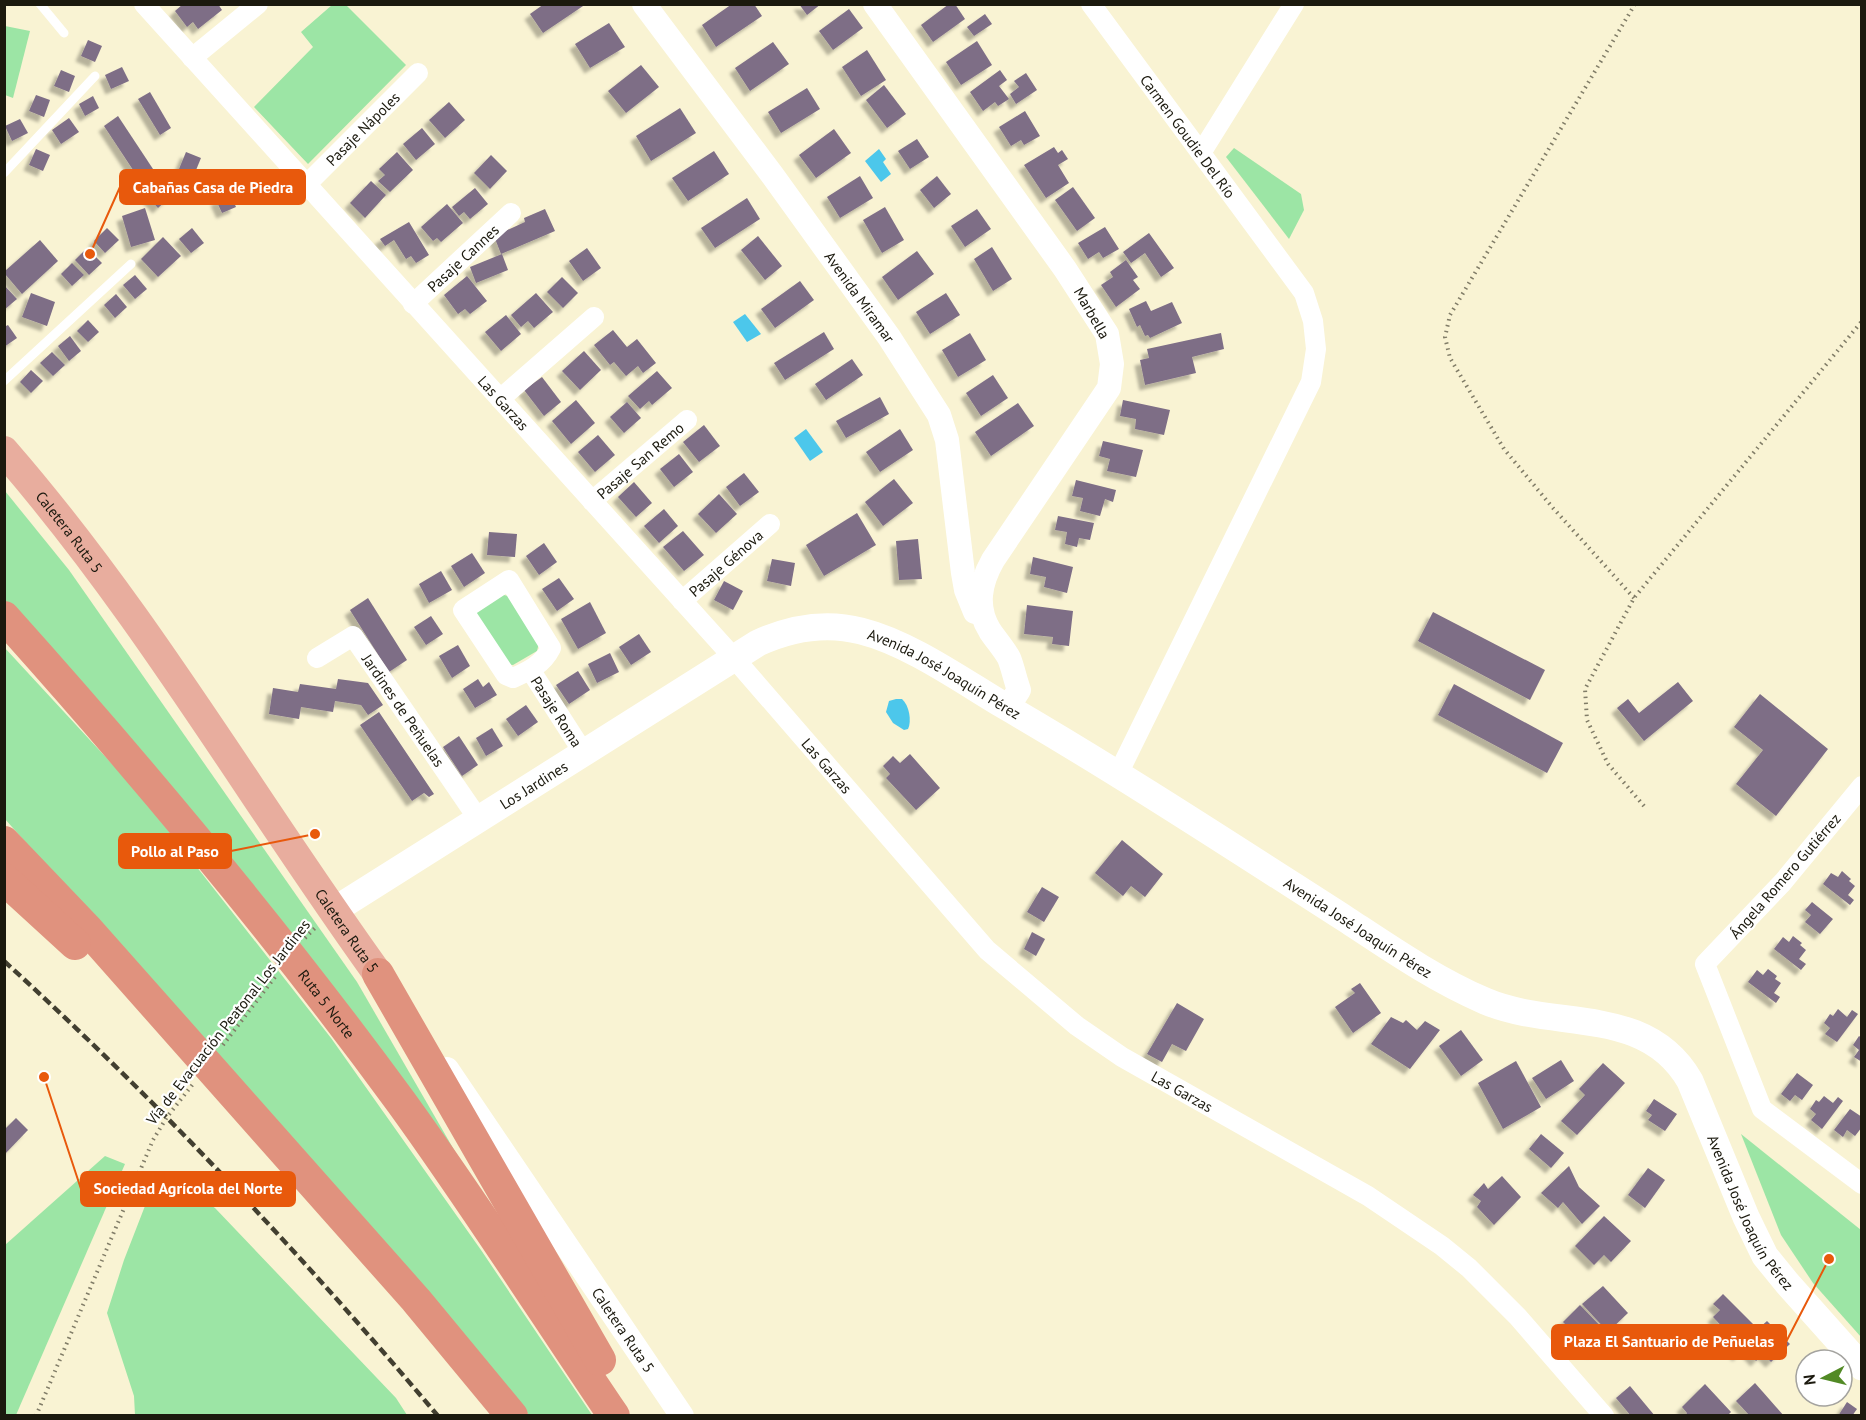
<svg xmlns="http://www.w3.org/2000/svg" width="1866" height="1420" font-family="'PT Sans',sans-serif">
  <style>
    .green { fill: #9ce5a5 }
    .water { fill: #4cc7eb }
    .building { fill: #7e6e86; filter: url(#shadow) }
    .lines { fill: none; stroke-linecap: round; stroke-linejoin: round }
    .path { stroke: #807c67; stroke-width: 4; stroke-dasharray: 1.5 4.5; stroke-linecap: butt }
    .service { stroke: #fff; stroke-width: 9 }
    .minor { stroke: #fff; stroke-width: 20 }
    .tertiary { stroke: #fff; stroke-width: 24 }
    .secondary { stroke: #fff; stroke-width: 27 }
    .primary { stroke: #e8ad9e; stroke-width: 30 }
    .trunk { stroke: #e0927e; stroke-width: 32 }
    .rail { stroke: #423f30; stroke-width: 4.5; stroke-dasharray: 9 4.5; stroke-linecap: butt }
    .labels { text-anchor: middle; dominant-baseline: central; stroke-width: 4.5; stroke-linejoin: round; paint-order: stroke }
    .street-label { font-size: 15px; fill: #1b190e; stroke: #fff }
    .leader { fill: none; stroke: #e8590c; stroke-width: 2 }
    .callout-dot { fill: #e8590c; stroke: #fff; stroke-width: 2 }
    .callout { fill: #e8590c; stroke: #e8590c; stroke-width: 2 }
    .callout-label { font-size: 16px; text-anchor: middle; font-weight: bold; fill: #fff }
  </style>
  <defs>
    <filter id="shadow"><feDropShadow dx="-5.5" dy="5.5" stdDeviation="1.5" flood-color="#0004"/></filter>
  </defs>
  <rect width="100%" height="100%" fill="#f9f3d3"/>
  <!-- green -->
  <g class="green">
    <polygon points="332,5 346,5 406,65 308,164 254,107 313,47 301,32"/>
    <polygon points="5,26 30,31 13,98 5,95"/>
    <polygon points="1234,148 1301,194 1304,210 1289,239 1226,157"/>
    <polygon points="5,491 69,570 357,982 490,1212 5,604"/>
    <polygon points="500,594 508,596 539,643 537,651 513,665 504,664 474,617 476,609"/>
    <polygon points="4,647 138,792 331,1038 481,1250 592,1415 529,1415 467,1342 5,819"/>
    <polygon points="1741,1134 1861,1230 1861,1337 1813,1283 1781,1235"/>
    <polygon points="105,1156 125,1164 16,1415 5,1415 5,1245"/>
    <polygon points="157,1175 175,1181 215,1208 396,1398 407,1415 135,1415 134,1396 107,1313 124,1260"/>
  </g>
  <!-- water -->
  <g class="water">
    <polygon points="879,149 886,159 883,162 891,174 881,182 865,161"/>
    <polygon points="745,314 761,334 747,342 733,322"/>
    <polygon points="806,429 823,452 810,461 794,438"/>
    <path d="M896 699H902C909 705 912 721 908 729L904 730 893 723 886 712 889 701Z"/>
  </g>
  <!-- building -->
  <g class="building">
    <polygon points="183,4 218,4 222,10 198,29 193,22 187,27 175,11"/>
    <polygon points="544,4 586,4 543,33 530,14"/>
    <polygon points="732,4 754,4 762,16 716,47 702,25"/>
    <polygon points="799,4 821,4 807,15"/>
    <polygon points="949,4 955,4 965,19 933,42 921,25"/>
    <polygon points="849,9 863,28 833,50 819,31"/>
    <polygon points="985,14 992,24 974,36 967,27"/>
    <polygon points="609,23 625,47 590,68 575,44"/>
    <polygon points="88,40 102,46 95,62 81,56"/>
    <polygon points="977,41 992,65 961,85 946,62"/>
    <polygon points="773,42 789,64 750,91 735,68"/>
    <polygon points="867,50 886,80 861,96 842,67"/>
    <polygon points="641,65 659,87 626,113 608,91"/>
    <polygon points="122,67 129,81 111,89 105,75"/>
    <polygon points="61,70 75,76 69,92 54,86"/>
    <polygon points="1000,70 1007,80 999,86 1009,99 998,106 995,102 983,111 970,92"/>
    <polygon points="1026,73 1037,90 1016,104 1010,94 1019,87 1014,81"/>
    <polygon points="884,85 906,114 887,128 866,100"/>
    <polygon points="807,88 820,109 781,133 768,112"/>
    <polygon points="150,92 171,128 160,135 138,99"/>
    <polygon points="36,95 50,100 44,117 29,111"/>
    <polygon points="93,96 99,108 85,116 79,104"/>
    <polygon points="449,102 465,120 445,138 429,120"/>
    <polygon points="680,108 696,133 651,161 636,136"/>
    <polygon points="1025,111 1040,136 1024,145 1021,140 1011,146 999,127"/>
    <polygon points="118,116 155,172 141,182 104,126"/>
    <polygon points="69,118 79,132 61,144 52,130"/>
    <polygon points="20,119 28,133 12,141 5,126"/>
    <polygon points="422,128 435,144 416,160 403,144"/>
    <polygon points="834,129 851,153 816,178 799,155"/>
    <polygon points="917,139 929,157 910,169 898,151"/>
    <polygon points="1054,147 1058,153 1062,150 1068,159 1058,165 1069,183 1046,198 1024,165"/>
    <polygon points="36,149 50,155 43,171 29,165"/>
    <polygon points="714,151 729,174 688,201 672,178"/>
    <polygon points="186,152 201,158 194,175 179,169"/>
    <polygon points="397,152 413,170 390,192 378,181 385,175 379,169"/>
    <polygon points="491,155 507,171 490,189 474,173"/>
    <polygon points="860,176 873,198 840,218 827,197"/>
    <polygon points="937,176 951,194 934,208 920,190"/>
    <polygon points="371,181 386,195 365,218 350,203"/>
    <polygon points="157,184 170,197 158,208 146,195"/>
    <polygon points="1073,187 1095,218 1077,231 1055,200"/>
    <polygon points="475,188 488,204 470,219 464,212 459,216 452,207"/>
    <polygon points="230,194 236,207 222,213 216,200"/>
    <polygon points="747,198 760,219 715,248 701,228"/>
    <polygon points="447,204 463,223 441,242 437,238 433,241 421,227"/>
    <polygon points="885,207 904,240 882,253 863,220"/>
    <polygon points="145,208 155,240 131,247 122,216"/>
    <polygon points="545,209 555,231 501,254 494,236 525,222 524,218"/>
    <polygon points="977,209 991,229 965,247 951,226"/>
    <polygon points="409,222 429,255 416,263 411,256 406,259 394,240 385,246 380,239"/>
    <polygon points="1105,227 1119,249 1103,258 1099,252 1088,259 1078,243"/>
    <polygon points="107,228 119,240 105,253 94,241"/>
    <polygon points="192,228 204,243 191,253 179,239"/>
    <polygon points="1149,233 1174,268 1161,277 1145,253 1131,263 1123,252"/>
    <polygon points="758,236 782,266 765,280 741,250"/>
    <polygon points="163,237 181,256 158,277 141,259"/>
    <polygon points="40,240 58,261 22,294 5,274 5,271"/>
    <polygon points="992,247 1012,279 993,291 974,259"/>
    <polygon points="87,248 102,263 89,275 75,260"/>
    <polygon points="587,248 601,268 583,281 569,261"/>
    <polygon points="917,251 934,274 898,300 882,277"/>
    <polygon points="502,254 508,270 476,283 470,267"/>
    <polygon points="1126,260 1138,277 1133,280 1140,289 1116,307 1101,285 1113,277 1110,272"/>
    <polygon points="72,263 84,275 72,286 61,274"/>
    <polygon points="135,275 147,289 135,299 123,285"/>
    <polygon points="467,276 487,301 470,314 465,309 458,314 444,295"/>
    <polygon points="562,277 578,293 563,308 547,292"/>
    <polygon points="800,281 814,300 775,328 761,309"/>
    <polygon points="4,285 17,299 4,310"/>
    <polygon points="31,293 55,302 47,326 22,317"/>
    <polygon points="536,293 553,312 534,328 528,321 521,327 511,315"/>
    <polygon points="946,293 960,315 930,334 916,312"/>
    <polygon points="116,294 127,307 115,318 104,305"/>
    <polygon points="1146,301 1151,311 1172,302 1182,323 1150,338 1148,335 1145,336 1140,325 1137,327 1129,309"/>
    <polygon points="506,315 521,334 501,351 485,332"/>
    <polygon points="88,320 99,332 88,342 77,331"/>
    <polygon points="8,325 17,338 4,347 4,327"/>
    <polygon points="613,330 627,347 637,339 656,363 643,373 638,366 626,376 614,362 610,365 594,345"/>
    <polygon points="824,332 834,349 785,380 774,363"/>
    <polygon points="970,333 986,360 958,377 942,350"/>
    <polygon points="1221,333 1224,349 1192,357 1196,373 1145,385 1140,360 1149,358 1147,349"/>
    <polygon points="70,336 81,351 69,361 58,346"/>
    <polygon points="584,351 601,370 580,390 562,371"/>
    <polygon points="52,352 65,365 53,376 40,363"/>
    <polygon points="852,359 863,375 826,400 815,384"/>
    <polygon points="31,370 43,381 31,393 20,382"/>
    <polygon points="657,371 672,388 652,405 649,401 640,409 628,396"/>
    <polygon points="993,375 1008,398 981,416 966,393"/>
    <polygon points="542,377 561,402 544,416 524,390"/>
    <polygon points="880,397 889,414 846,438 836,421"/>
    <polygon points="576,400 595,423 571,444 552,421"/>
    <polygon points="1123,400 1170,410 1164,435 1135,429 1136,419 1120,416"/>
    <polygon points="627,402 641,418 624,433 610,417"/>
    <polygon points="1018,403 1034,426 991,456 975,432"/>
    <polygon points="704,425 720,446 699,462 683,442"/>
    <polygon points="900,429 913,450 880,472 866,452"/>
    <polygon points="598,435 615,455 595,472 578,452"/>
    <polygon points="1103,441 1143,450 1136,477 1107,471 1110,459 1099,456"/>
    <polygon points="679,454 693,472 674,487 660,469"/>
    <polygon points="744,473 759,492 740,506 726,487"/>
    <polygon points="894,479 913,503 883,526 865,502"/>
    <polygon points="1076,480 1116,490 1113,502 1105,499 1100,516 1080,511 1083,498 1072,496"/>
    <polygon points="634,482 652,503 636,517 618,497"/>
    <polygon points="719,494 737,514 716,533 698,514"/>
    <polygon points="664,509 678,526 659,543 644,526"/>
    <polygon points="857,513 876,545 824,576 806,545"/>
    <polygon points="1058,516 1094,523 1090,540 1079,538 1077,547 1065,544 1067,532 1055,530"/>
    <polygon points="683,531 704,555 684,571 663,547"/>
    <polygon points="489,532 517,534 515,557 487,555"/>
    <polygon points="918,539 922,579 899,580 896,541"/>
    <polygon points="544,543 557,562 539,575 526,556"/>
    <polygon points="472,553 485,573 464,587 451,566"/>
    <polygon points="1033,557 1073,567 1067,593 1044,587 1046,577 1030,574"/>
    <polygon points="772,559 795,563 791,586 767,581"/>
    <polygon points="441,571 452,590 429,603 419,584"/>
    <polygon points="559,578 574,599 557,611 542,589"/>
    <polygon points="724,581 743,591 733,610 714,600"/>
    <polygon points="368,598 407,660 389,672 350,610"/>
    <polygon points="590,602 606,633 578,649 561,619"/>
    <polygon points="1027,605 1073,611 1069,646 1052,644 1053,637 1024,634"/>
    <polygon points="1433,612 1545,670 1530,700 1418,641"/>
    <polygon points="431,616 443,634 426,645 414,627"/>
    <polygon points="639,634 651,652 631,665 619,647"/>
    <polygon points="458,645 470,666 452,678 439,656"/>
    <polygon points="610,653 619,672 597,683 588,664"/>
    <polygon points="578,671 590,690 569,704 556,685"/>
    <polygon points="338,679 368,683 383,705 368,715 361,705 335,701 333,712 301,707 299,719 269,714 273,688 298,692 300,684 336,689"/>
    <polygon points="478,679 483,687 489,682 497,695 475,708 463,689"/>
    <polygon points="1678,682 1693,701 1644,741 1617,708 1628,699 1639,713"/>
    <polygon points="1454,684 1563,743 1547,773 1438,715"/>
    <polygon points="1760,694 1828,749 1776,816 1736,784 1763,750 1734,727"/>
    <polygon points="526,705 538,722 518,736 506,719"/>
    <polygon points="379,712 434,794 429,797 424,793 412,801 360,725"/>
    <polygon points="492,728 503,746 486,756 476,738"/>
    <polygon points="459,736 478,765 462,776 443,747"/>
    <polygon points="910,754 940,788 916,810 886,778 890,774 883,766 893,756 900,763"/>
    <polygon points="1122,840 1163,874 1145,897 1131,886 1123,896 1095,873"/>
    <polygon points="1842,871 1851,879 1849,881 1855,886 1848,895 1854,900 1850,905 1823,884 1831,873 1838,877"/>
    <polygon points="1042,887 1059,897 1044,922 1027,912"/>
    <polygon points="1812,902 1833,919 1820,934 1805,922 1811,915 1805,910"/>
    <polygon points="1032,932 1045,939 1036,956 1024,949"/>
    <polygon points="1793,936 1802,943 1800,945 1806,950 1799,959 1806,964 1801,970 1774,949 1783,937 1789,942"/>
    <polygon points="1768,969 1777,976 1775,979 1781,983 1774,993 1780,997 1776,1003 1748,982 1757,970 1763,975"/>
    <polygon points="1360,983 1381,1013 1353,1033 1335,1007 1355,993 1351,989"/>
    <polygon points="1177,1003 1204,1019 1186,1051 1172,1044 1162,1062 1147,1054"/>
    <polygon points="1838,1009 1847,1017 1852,1010 1858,1014 1837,1042 1825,1034 1830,1028 1824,1023 1830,1014 1833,1016"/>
    <polygon points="1391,1017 1403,1023 1406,1020 1417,1030 1425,1021 1440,1030 1410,1069 1371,1044"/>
    <polygon points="1461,1030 1483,1060 1461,1076 1439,1046"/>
    <polygon points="1859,1036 1862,1038 1862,1062 1854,1057 1859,1050 1853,1045"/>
    <polygon points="1561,1060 1574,1081 1546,1099 1532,1078"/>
    <polygon points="1516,1061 1541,1107 1503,1129 1478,1083"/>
    <polygon points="1603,1063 1625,1083 1577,1135 1561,1121 1585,1095 1579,1089"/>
    <polygon points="1797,1073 1813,1085 1802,1100 1795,1095 1790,1101 1781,1094"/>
    <polygon points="1824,1096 1833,1103 1838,1097 1843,1101 1822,1129 1811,1120 1816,1114 1810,1109 1816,1100 1819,1102"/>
    <polygon points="1654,1099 1677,1114 1665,1131 1648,1120 1652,1115 1646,1111"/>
    <polygon points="1850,1109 1862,1117 1862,1127 1855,1136 1847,1130 1843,1137 1834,1130"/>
    <polygon points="16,1118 28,1130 4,1155 4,1130"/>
    <polygon points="1541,1134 1564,1153 1551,1168 1529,1149"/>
    <polygon points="1569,1166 1579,1187 1600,1206 1582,1224 1563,1202 1558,1208 1541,1193"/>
    <polygon points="1648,1168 1665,1180 1645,1208 1628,1195"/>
    <polygon points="1502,1176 1521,1197 1494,1225 1477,1207 1481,1201 1473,1195 1484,1183 1488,1189"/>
    <polygon points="1604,1216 1631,1241 1611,1262 1604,1255 1594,1265 1575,1246"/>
    <polygon points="1603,1286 1628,1313 1608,1332 1582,1304"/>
    <polygon points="1723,1294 1758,1329 1767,1321 1790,1344 1771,1362 1763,1354 1756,1361 1745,1349 1738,1356 1725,1342 1731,1336 1713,1317 1720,1310 1713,1304"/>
    <polygon points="1580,1305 1610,1336 1593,1353 1563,1322"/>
    <polygon points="1755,1383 1784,1416 1750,1416 1736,1401"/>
    <polygon points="1705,1384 1731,1412 1727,1416 1685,1416 1687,1413 1682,1407"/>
    <polygon points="1630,1386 1655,1416 1631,1416 1616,1398"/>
    <polygon points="1847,1402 1857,1409 1852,1416 1838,1416"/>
  </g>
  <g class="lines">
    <!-- path -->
    <g class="path">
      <polyline points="1634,598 1553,508 1504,449 1450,358 1445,337 1450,315 1635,4"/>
      <polyline points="1644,806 1608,764 1587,720 1585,689 1634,598 1862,321"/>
      <polyline points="305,938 317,926"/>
      <polyline points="223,1045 275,977"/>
      <polyline points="36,1416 153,1140 167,1117 193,1084"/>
    </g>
    <!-- service -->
    <g class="service">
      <polyline points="40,4 64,33"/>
      <polyline points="4,173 95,76"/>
      <polyline points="4,381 131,264"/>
    </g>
    <!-- minor -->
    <g class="minor">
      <path id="s1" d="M144 4 734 658 987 950 1077 1026 1122 1057 1368 1196 1442 1246 1469 1268 1518 1317 1604 1416"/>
      <path id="s2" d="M1091 4 1304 293 1313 321 1316 349 1311 382 1118 774"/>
      <polyline points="192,58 258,4"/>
      <polyline points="1201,153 1294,4"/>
      <path id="s3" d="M306 185 418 73"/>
      <path id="s4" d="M413 304 511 213"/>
      <polyline points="500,399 594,317"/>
      <path id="s5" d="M592 501 687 420"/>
      <path d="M509 580 551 648C543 664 529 671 513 678L506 675 463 610Z"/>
      <path id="s6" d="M682 601 770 524"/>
      <path id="s7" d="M317 658 353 636 479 820"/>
      <path id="s8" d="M531 671 583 752"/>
      <polyline points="1862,786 1783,882 1705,964 1762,1109 1862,1184"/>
    </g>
    <!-- tertiary -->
    <g class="tertiary">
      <path id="s9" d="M644 4 773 176 889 337 939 415 947 440 963 573 966 590 975 612"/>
      <path d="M875 4 1065 269 1107 334 1112 364 1109 388 993 560C980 583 975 607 990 631 996 640 1004 649 1009 658 1013 668 1015 679 1019 690L1008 707"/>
      <path id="s10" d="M447 1069 682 1416"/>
    </g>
    <!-- secondary -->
    <path class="secondary" id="s11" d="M333 911 758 643C791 628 826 622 861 631 909 643 961 680 1003 705 1120 773 1233 847 1347 920 1391 949 1436 980 1485 1001 1555 1031 1646 1004 1690 1081L1746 1217 1765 1256 1787 1283 1862 1367"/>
    <!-- primary -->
    <path class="primary" id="s12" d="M4 451C145 613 253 801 378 974"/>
    <!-- trunk -->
    <g class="trunk">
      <path id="s13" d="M4 617C144 773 278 934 401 1102 475 1204 543 1311 614 1416"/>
      <polyline points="4,842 88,930 416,1300 512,1416"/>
      <polyline points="4,879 75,944"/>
      <polyline points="378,974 600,1360"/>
    </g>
    <!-- rail -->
    <path class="rail" d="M4 961C159 1102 302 1255 438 1416"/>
  </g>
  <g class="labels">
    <!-- street labels -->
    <g class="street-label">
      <text stroke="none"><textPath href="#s3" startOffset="80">Pasaje Nápoles</textPath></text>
      <text stroke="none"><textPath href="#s2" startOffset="164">Carmen Goudie Del Río</textPath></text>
      <text stroke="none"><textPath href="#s4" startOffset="68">Pasaje Cannes</textPath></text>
      <text stroke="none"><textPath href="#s9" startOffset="364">Avenida Miramar</textPath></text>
      <text transform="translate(1092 313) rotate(60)">Marbella</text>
      <text stroke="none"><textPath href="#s1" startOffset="537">Las Garzas</textPath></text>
      <text stroke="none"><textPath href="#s5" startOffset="63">Pasaje San Remo</textPath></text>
      <text stroke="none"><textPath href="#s12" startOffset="104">Caletera Ruta 5</textPath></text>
      <text stroke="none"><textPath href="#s6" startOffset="58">Pasaje Génova</textPath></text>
      <text stroke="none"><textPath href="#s11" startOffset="702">Avenida José Joaquín Pérez</textPath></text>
      <text stroke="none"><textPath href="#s7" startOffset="132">Jardines de Peñuelas</textPath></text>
      <text stroke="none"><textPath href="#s8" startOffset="48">Pasaje Roma</textPath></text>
      <text stroke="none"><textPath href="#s1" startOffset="1023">Las Garzas</textPath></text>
      <text stroke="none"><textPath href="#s11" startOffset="237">Los Jardines</textPath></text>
      <text transform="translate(1785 876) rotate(-49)">Ángela Romero Gutiérrez</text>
      <text stroke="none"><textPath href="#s11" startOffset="1188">Avenida José Joaquín Pérez</textPath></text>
      <text stroke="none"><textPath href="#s12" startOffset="590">Caletera Ruta 5</textPath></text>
      <text stroke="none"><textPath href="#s13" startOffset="504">Ruta 5 Norte</textPath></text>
      <text transform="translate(228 1022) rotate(-52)">Vía de Evacuación Peatonal Los Jardines</text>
      <text stroke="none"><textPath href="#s1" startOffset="1509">Las Garzas</textPath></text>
      <text stroke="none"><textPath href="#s11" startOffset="1708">Avenida José Joaquín Pérez</textPath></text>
      <text stroke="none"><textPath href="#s10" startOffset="315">Caletera Ruta 5</textPath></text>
    </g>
  </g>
  <!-- callouts -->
  <path class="leader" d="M90 254L120 187M315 834L231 851M44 1077L81 1189M1829 1259L1786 1342"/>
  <g class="callout-dot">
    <circle cx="90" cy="254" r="6"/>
    <circle cx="315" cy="834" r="6"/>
    <circle cx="44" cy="1077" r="6"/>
    <circle cx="1829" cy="1259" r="6"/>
  </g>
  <g class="callout">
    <rect x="120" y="170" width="185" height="34" rx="6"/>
    <rect x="119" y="834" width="112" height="34" rx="6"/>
    <rect x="81" y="1172" width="214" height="34" rx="6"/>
    <rect x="1552" y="1325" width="234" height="34" rx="6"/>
  </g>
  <g class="callout-label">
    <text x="213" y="193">Cabañas Casa de Piedra</text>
    <text x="175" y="857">Pollo al Paso</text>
    <text x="188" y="1194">Sociedad Agrícola del Norte</text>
    <text x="1669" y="1347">Plaza El Santuario de Peñuelas</text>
  </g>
  <!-- border -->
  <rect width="1866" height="1420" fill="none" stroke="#1b190e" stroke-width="12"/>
  <!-- north arrow -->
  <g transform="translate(1824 1378) rotate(263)"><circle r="28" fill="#ffffff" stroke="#a4a39f" stroke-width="1.5"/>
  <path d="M0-4.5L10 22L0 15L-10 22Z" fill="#528a25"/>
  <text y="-9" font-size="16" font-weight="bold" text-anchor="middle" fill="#1b190e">N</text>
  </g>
</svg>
